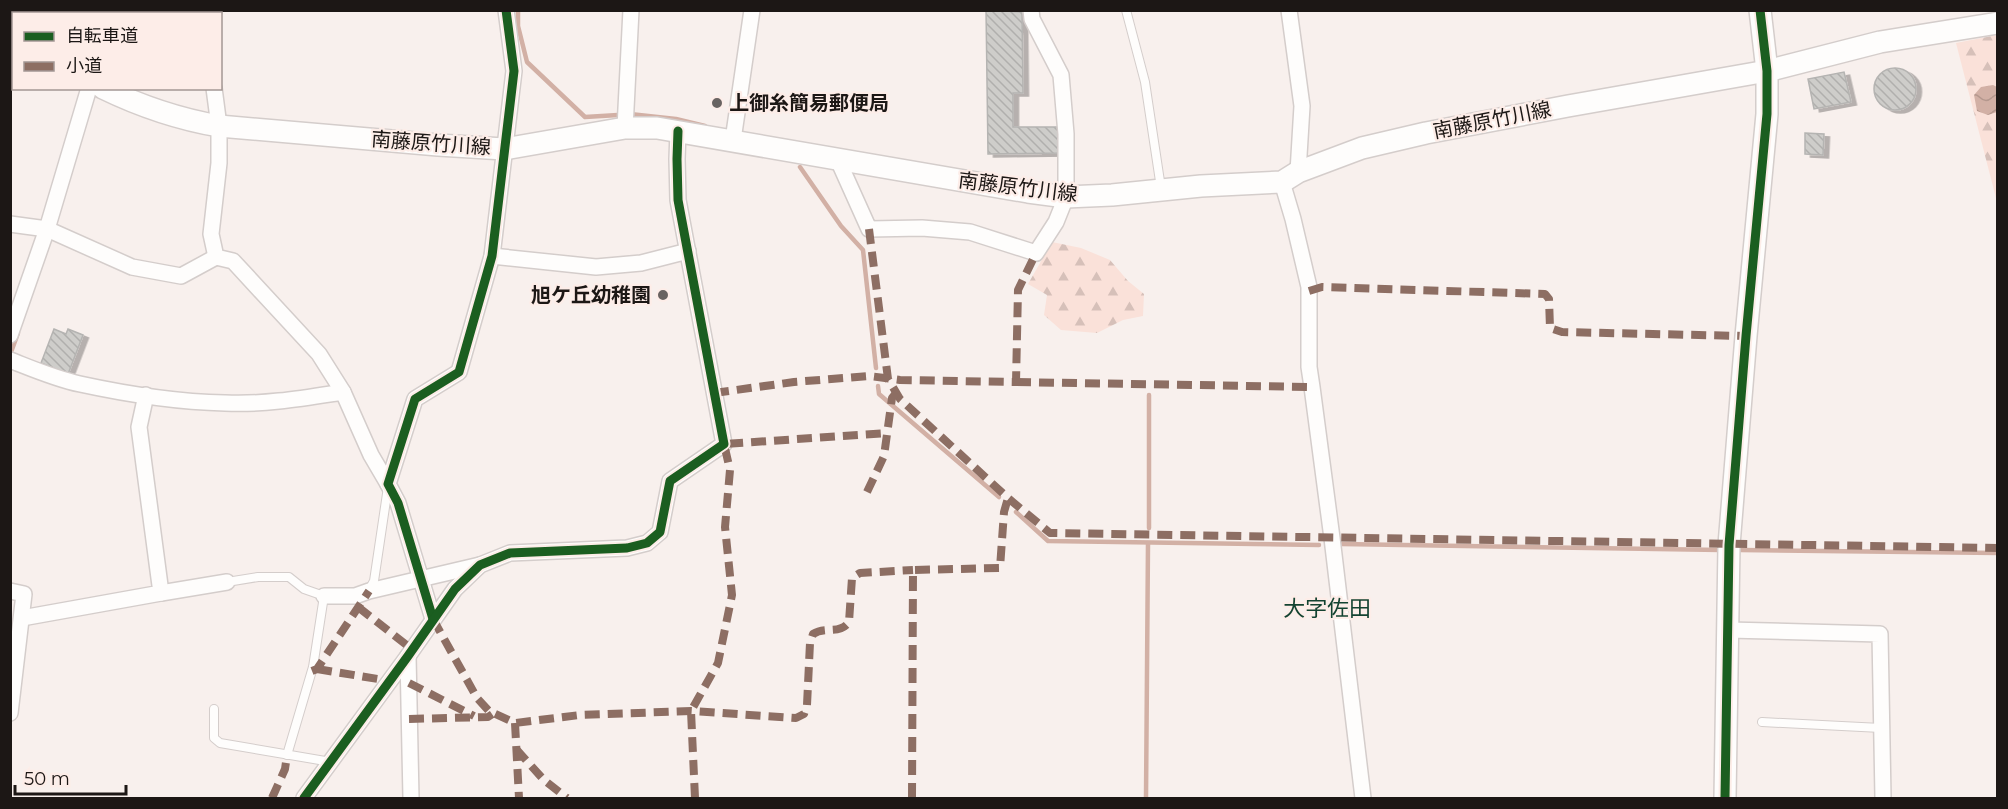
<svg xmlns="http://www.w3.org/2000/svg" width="2008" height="809" font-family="Montserrat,'Noto Sans JP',sans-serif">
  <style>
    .forest { fill: url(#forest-firs) }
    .water { fill: url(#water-waves) }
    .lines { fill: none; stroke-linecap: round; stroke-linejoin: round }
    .stream { stroke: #d2b0a5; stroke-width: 4.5 }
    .building { fill: url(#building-back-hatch); stroke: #b5b4b2; stroke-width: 1.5; filter: url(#shadow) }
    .lane-casing { stroke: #d4cdcb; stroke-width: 10 }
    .street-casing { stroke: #d4cdcb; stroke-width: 18 }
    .secondary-casing { stroke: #d4cdcb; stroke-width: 24 }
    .lane { stroke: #fefdfc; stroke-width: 8 }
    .street { stroke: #fefdfc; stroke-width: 15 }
    .secondary { stroke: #fefdfc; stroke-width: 21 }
    .quiet { stroke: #8d6e63; stroke-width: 8; stroke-dasharray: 15 8; stroke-linecap: butt }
    .cycleway-casing { stroke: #fdede8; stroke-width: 13 }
    .cycleway { stroke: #1b5e20; stroke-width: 9 }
    .poi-dot { fill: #696361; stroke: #fdede8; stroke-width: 2 }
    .labels { text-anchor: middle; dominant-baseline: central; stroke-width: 4.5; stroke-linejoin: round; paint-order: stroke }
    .poi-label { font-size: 20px; font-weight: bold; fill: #1c1715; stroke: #fdede8; text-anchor: start }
    .street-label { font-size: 20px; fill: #1c1715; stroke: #fdede8 }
    .quarter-label { font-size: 22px; fill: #144331; stroke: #fdede8 }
  </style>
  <defs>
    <pattern id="forest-firs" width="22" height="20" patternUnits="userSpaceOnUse" patternTransform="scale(1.5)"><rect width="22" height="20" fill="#fae1d9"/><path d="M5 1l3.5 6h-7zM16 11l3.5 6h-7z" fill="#d6c0b9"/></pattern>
    <pattern id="water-waves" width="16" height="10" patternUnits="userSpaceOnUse" patternTransform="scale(1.5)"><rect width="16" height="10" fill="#d2b0a5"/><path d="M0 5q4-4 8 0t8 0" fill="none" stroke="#b4978d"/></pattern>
    <pattern id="building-back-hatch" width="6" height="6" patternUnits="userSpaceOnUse" patternTransform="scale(1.5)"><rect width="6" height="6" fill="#cecdca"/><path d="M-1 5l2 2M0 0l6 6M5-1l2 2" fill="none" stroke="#b0afad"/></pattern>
    <filter id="shadow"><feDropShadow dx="5.5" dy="3" stdDeviation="0" flood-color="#0004"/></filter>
  </defs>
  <rect width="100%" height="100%" fill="#f8f0ed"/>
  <!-- forest -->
  <g class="forest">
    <polygon points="1997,35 1997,202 1956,43"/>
    <polygon points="1052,242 1081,248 1110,260 1128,281 1144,294 1143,316 1123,320 1097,333 1061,330 1044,315 1047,295 1028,284"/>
  </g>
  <!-- water -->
  <polygon class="water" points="1993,85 1997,87 1997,112 1988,115 1977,111 1974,95 1981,87"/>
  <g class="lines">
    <!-- stream -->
    <g class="stream">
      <polyline points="518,10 518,26 527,62 585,117 618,115"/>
      <polyline points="630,114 676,119 705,126"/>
      <polyline points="800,167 841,226 863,250 876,368"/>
      <polyline points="10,355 18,333"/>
      <polyline points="878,386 879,394 999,497"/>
      <polyline points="1016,512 1048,541 1319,545"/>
      <polyline points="1149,528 1149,395"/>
      <polyline points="1341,544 1721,550"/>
      <polyline points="1741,550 1998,553"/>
      <polyline points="1146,798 1148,543"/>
    </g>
  </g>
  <!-- building -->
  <g class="building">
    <polygon points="986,10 1022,12 1023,93 1013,93 1013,127 1059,127 1060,153 988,154"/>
    <circle cx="1895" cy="89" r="21"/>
    <polygon points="1844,72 1851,102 1814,109 1808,79"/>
    <polygon points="1805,133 1824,134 1823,155 1805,154"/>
    <polygon points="54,329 66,334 68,329 83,335 68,374 41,363"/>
  </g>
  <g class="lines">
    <defs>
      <g id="lane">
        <polyline points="1126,10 1145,82 1161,188"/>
        <polyline points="227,582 258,577 289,577 304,589 324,596 313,667 287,755"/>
        <polyline points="369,590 374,581 388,487"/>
        <polyline points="214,709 214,738 220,743 331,762"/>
        <polyline points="1762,722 1881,728"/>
      </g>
      <g id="street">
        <polyline points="1289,10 1302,106 1298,172"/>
        <polyline points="117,14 117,10"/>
        <polyline points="213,14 214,10"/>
        <polyline points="214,88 219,126 219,163 211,234 216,257 233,261 319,354 343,392 371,455 388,484"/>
        <polyline points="625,128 631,10"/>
        <polyline points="733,140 752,10"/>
        <polyline points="838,160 869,229 922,228 970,232 1036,253 1056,222 1066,197 1066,134 1061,75 1032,19 1031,10"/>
        <polyline points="1282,182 1293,219 1309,287 1309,367 1312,387 1332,538 1363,798"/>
        <polyline points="10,224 47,229 132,267 181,276 216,257"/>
        <polyline points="492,256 596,267 641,263 688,251"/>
        <polyline points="10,335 47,229 89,88"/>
        <path d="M10 360C33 369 56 379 80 384 126 394 177 402 225 403 264 405 304 398 343 392"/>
        <polyline points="10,591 24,594 10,713"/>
        <polyline points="161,593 227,582"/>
        <polyline points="324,596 355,596 369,591 480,565"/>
        <polyline points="22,618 161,593 139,427 146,395"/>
        <polyline points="433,619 398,503 388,484 415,399 459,372 492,256 514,71 506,10"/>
        <polyline points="1728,630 1880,634 1883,798"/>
        <polyline points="408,656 411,798"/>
        <polyline points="304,798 408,656 455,589 480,565 510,553 627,548 647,543 660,532 670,481 724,444 678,200 677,159 678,131"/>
      </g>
      <g id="secondary">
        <polyline points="10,44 14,46"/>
        <path d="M103 88C140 106 178 119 219 126L438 145 504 149 625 128H657L1028 192 1066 197 1112 195 1201 186 1282 182 1298 172 1362 148 1426 133 1568 106 1767 71 1880 42 1998 23"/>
        <polyline points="1725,798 1729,545 1746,336 1767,114 1767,71 1760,10"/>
      </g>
    </defs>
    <!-- lane casing -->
    <use href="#lane" class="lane-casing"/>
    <!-- street casing -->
    <use href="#street" class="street-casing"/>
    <!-- secondary casing -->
    <use href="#secondary" class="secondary-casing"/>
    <!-- lane -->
    <use href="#lane" class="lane"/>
    <!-- street -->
    <use href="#street" class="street"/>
    <!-- secondary -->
    <use href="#secondary" class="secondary"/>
    <!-- quiet -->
    <g class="quiet">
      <polyline points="869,229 888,379 900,399 1008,498 1050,533 1998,548"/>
      <polyline points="1309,291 1322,287 1545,294 1549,299 1550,328 1562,332 1746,336"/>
      <polyline points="1016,382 1312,387"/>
      <polyline points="714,393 794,382 869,376 900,380 1016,382 1018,290 1036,253"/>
      <polyline points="867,492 884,456 892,398 896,393"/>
      <polyline points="358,607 413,650"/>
      <path d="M433 619 477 698 489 711 515 723 580 715 691 711 796 718 804 714 807 705 810 643 813 634C826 626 840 635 849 622L852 578 860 573 913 570"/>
      <polyline points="317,669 390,681"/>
      <polyline points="312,671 317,669 369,591"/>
      <polyline points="409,683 474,716"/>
      <polyline points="409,719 488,717 494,713"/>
      <polyline points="515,723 519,798"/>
      <polyline points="516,749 544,780 567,798"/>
      <polyline points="272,798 285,769 287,755"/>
      <polyline points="695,798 691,711 718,663 732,595 725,527 730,470 724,444 888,433"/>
      <polyline points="912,798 913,570 1000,568 1004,512 1008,498"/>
    </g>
    <defs>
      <g id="cycleway">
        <polyline points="433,619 398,503 388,484 415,399 459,372 492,256 514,71 506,10"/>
        <polyline points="304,798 408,656 455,589 480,565 510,553 627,548 647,543 660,532 670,481 724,444 678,200 677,159 678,131"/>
        <polyline points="1725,798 1729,545 1746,336 1767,114 1767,71 1760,10"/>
      </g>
    </defs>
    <!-- cycleway casing -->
    <use href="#cycleway" class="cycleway-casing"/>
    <!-- cycleway -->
    <use href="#cycleway" class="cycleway"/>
  </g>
  <!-- markers -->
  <g class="poi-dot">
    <circle cx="717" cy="103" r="6"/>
    <circle cx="663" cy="295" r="6"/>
  </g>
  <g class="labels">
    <!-- poi labels -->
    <g class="poi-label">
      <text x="729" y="103">上御糸簡易郵便局</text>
      <text x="651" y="295" text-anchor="end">旭ケ丘幼稚園</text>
    </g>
    <!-- street labels -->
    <g class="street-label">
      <text transform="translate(1492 120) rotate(-11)">南藤原竹川線</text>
      <text transform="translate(431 143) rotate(4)">南藤原竹川線</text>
      <text transform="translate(1018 187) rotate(7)">南藤原竹川線</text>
    </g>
    <!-- quarter labels -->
    <g class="quarter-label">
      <text x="1327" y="608">大字佐田</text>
    </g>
  </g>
  <!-- border -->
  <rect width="2008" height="809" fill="none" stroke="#1c1715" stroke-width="24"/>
  <!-- legend -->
  <rect x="12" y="12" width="210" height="78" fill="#fdede8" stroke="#a39794" stroke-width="1.5"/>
  <rect x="24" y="32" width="30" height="9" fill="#1b5e20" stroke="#a39794" stroke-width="1.5"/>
  <text x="66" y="42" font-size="18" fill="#1c1715">自転車道</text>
  <rect x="24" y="62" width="30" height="9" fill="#8d6e63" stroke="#a39794" stroke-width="1.5"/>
  <text x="66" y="72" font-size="18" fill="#1c1715">小道</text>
  <!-- scale -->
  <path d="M15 785v9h111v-9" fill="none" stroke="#1c1715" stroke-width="3"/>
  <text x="24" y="785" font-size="18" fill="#1c1715" stroke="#fdede8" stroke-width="4.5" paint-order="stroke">50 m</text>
</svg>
